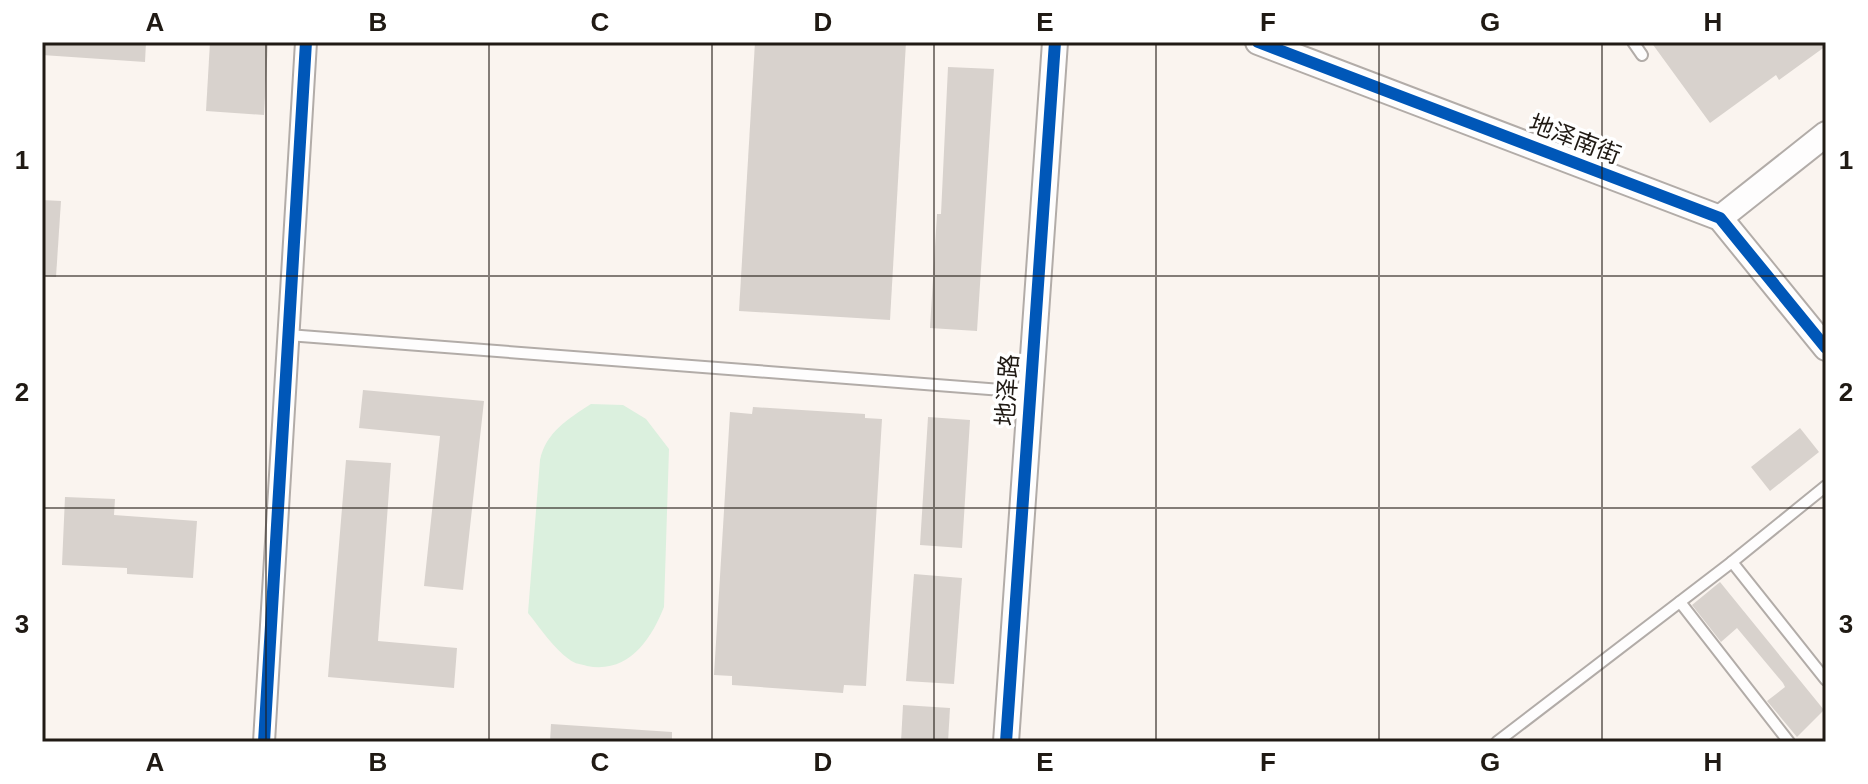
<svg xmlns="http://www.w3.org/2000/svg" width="1868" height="784" font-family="Helvetica,'Noto Sans SC',sans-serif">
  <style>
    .green { fill: #dbf0de }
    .building { fill: #d8d2cd }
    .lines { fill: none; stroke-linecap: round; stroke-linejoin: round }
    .service-casing { stroke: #b2aca8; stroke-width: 14 }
    .minor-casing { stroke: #b2aca8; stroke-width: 24 }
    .tertiary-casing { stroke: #b2aca8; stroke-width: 28 }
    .service { stroke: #fefdfd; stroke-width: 10 }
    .minor { stroke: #fefdfd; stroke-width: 20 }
    .tertiary { stroke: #fefdfd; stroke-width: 24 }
    .cycleway-casing { stroke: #fff; stroke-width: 17 }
    .cycleway { stroke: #0057b8; stroke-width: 12 }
    .grid { fill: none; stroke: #201a14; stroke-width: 2; stroke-opacity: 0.55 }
    .labels { text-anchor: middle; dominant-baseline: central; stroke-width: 7; stroke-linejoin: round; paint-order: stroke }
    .street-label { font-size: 24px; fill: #201a14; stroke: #fff }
    .neatline { fill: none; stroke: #201a14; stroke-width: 3 }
    .grid-label { font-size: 26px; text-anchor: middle; font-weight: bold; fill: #201a14 }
  </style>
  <rect width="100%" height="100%" fill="#faf4ef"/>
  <!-- green -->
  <path class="green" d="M591 404 623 405 646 419 669 449 664 607C651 640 628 674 587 666 581 664 575 664 570 660 553 648 541 629 528 613L540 460C546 432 568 419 591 404Z"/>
  <!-- building -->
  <g class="building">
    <polygon points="42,42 146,42 145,62 42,55"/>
    <polygon points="210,42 268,42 264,115 206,111"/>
    <polygon points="755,42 906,42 890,320 739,311"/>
    <polygon points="1651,42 1826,42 1826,46 1779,80 1776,75 1710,123"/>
    <polygon points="948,67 994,69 977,331 930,328 937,214 941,214"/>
    <polygon points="42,200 61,201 56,277 42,276"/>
    <polygon points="363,390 484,401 463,590 424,586 440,436 359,428"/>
    <polygon points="753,407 865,414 865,418 882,419 866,686 844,685 843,693 732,685 732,676 714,675 730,412 752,414"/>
    <polygon points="928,417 970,420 962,548 920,545"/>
    <polygon points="1800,428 1819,452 1770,491 1751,467"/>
    <polygon points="346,460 391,463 378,641 457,648 454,688 328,677"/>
    <polygon points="65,497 115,499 114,515 197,521 193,578 127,574 127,568 62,565"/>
    <polygon points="914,574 962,578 954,684 906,681"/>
    <polygon points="1720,582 1824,710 1797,737 1767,701 1785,687 1783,683 1737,628 1721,642 1692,605"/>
    <polygon points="903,705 950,708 948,742 901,742"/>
    <polygon points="551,724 672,732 672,742 550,742"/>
  </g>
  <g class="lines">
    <defs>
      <g id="service">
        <polyline points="1633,42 1642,55"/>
        <polyline points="288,335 1029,392"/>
        <polyline points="1826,486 1732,562 1826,680"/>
        <polyline points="1680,602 1789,742"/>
        <polyline points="1497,742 1732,562"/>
      </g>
      <polyline id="minor" points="264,742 306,42"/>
      <g id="tertiary">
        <polyline points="1258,42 1720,218 1826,348"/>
        <polyline points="1720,218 1826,134"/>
        <polyline points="1006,742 1055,42"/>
      </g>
    </defs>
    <!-- service casing -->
    <use href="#service" class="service-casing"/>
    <!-- minor casing -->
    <use href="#minor" class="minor-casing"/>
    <!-- tertiary casing -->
    <use href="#tertiary" class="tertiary-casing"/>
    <!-- service -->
    <use href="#service" class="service"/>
    <!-- minor -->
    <use href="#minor" class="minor"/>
    <!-- tertiary -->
    <use href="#tertiary" class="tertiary"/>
    <defs>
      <g id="cycleway">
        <polyline points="1258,42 1720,218 1826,348"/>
        <polyline points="264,742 306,42"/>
        <polyline points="1006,742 1055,42"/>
      </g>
    </defs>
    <!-- cycleway casing -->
    <use href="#cycleway" class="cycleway-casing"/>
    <!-- cycleway -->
    <use href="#cycleway" class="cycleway"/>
  </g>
  <!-- grid -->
  <path class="grid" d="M266 42V742M489 42V742M712 42V742M934 42V742M1156 42V742M1379 42V742M1602 42V742M42 276H1826M42 508H1826"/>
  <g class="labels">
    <!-- street labels -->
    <g class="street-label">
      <text transform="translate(1575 139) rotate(21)">地泽南街</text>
      <text transform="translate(1007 390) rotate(-86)">地泽路</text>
    </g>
  </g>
  <!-- border -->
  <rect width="1868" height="784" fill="none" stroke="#ffffff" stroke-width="88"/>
  <rect x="44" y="44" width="1780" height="696" class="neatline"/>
  <g class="grid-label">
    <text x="155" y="31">A</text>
    <text x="378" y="31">B</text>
    <text x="600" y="31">C</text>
    <text x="823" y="31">D</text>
    <text x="1045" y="31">E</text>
    <text x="1268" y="31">F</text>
    <text x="1490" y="31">G</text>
    <text x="1713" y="31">H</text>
    <text x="22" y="169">1</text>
    <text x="1846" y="169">1</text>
    <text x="22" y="401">2</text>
    <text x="1846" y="401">2</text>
    <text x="22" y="633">3</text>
    <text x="1846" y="633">3</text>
    <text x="155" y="771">A</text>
    <text x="378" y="771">B</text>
    <text x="600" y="771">C</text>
    <text x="823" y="771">D</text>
    <text x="1045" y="771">E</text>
    <text x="1268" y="771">F</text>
    <text x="1490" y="771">G</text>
    <text x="1713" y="771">H</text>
  </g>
</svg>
